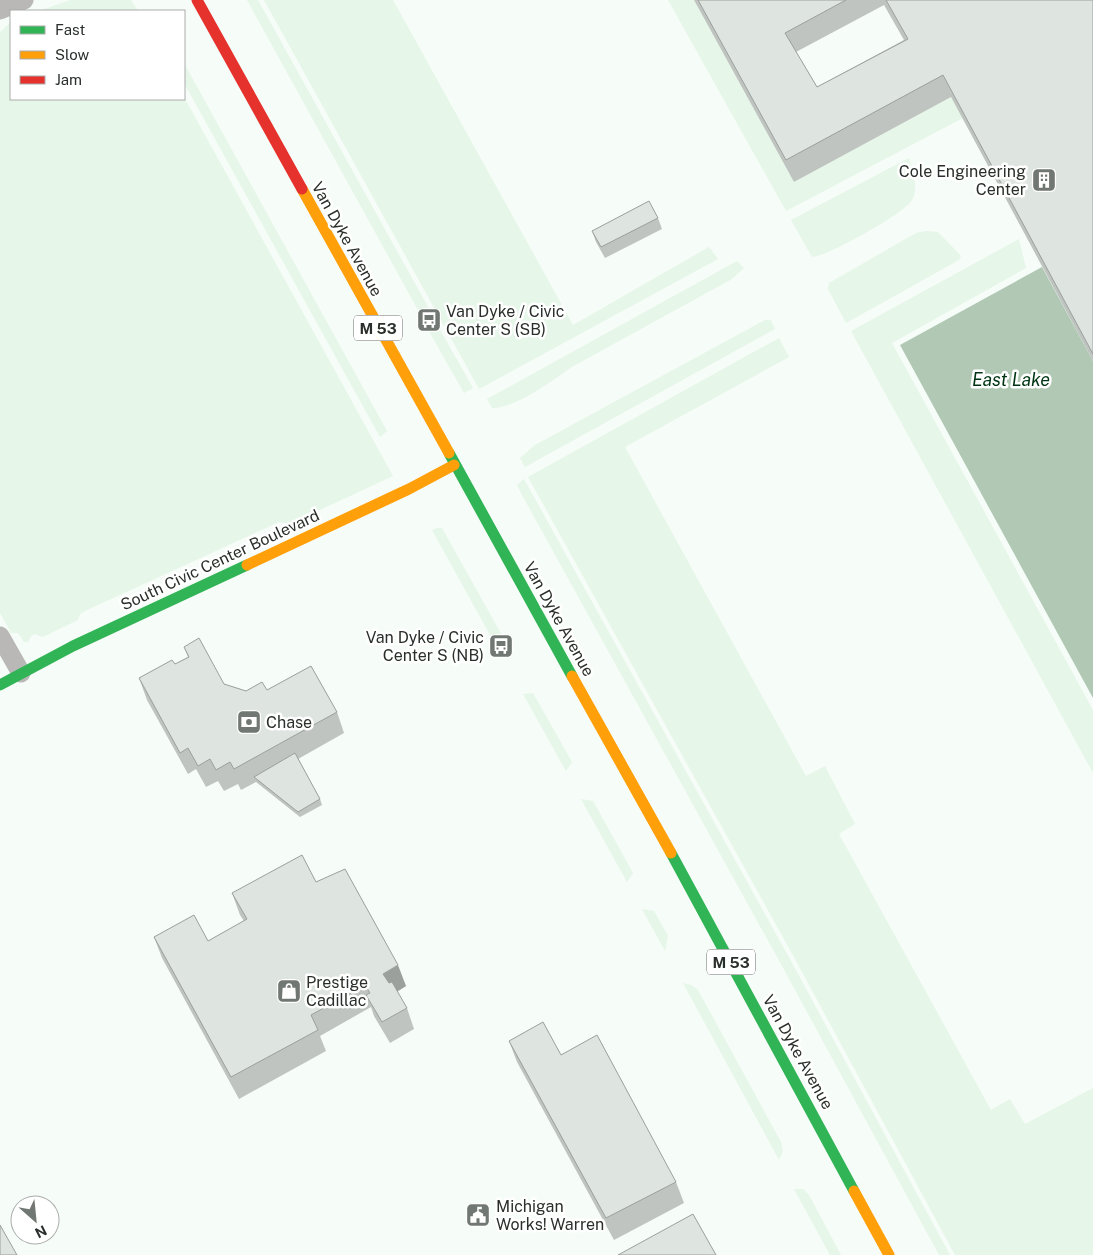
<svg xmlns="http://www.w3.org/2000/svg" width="1093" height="1255" font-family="'Public Sans',sans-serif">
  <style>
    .green { fill: #e6f6e8 }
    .water { fill: #b0c8b4 }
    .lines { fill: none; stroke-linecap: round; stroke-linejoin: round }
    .street { stroke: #b9b8b7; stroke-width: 19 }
    .fast { stroke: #30b455; stroke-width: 11 }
    .slow { stroke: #ff9f0a; stroke-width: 11 }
    .jam { stroke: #e5322d; stroke-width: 11 }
    .wall { fill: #bfc4c0; fill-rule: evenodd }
    .shaded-wall { fill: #9ba09c }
    .building { fill: #dee4df; stroke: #9ba09c }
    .labels { text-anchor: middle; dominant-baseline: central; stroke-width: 5; stroke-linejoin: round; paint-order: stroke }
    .shield { fill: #fff; stroke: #6a6d6b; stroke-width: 1 }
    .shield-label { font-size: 15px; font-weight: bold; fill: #2a2f2b }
    .poi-label { font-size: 16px; fill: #2a2f2b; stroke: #fff; text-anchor: start }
    .street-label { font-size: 16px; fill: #2a2f2b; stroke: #fff }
    .water-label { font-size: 18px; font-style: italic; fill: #003513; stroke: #fff }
  </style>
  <rect width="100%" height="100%" fill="#f6fcf7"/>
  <!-- green -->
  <g class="green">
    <polygon points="70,0 131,0 138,11 39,11"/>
    <polygon points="247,0 258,0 433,316 424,321"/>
    <polygon points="264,0 393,0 573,325 709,247 718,259 479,389"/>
    <polygon points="668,0 694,0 794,182 951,97 963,118 786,211"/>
    <polygon points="11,22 11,99 184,99 184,97 393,476 290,524 279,522 85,611 80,614 78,620 43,637 35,634 31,636 28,642 24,642 18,633 11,633 0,613 0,32"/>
    <polygon points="184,63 387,431 380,437 184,83"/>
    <path d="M909 158C912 170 919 187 912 200 904 214 828 256 812 257L791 220Z"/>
    <polygon points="926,231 938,232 961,256 959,260 846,323 828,289 829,283 916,233"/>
    <polygon points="1019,239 1026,268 892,343 1093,710 1093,773 851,331"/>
    <path d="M737 261 744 268 732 279 570 368C553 381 513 409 492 408L487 399Z"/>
    <polygon points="765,320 771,320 775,329 525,467 520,458 535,445"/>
    <polygon points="435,321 473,388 464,393 426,326"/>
    <polygon points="779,338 789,357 625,447 806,776 825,766 855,824 839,834 991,1110 1010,1099 1025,1124 1093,1088 1093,1255 955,1255 795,959 528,477"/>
    <polygon points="524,479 791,961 950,1255 939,1255 782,966 522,495 517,485"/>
    <polygon points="437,528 442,528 504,639 495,644 432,530"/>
    <polygon points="533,693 572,762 566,771 523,694"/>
    <polygon points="581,799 593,801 633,873 627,882"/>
    <polygon points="642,909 654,911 668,936 665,951"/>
    <polygon points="683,983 691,985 698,990 781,1142 783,1151 779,1160"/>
    <polygon points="794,1189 803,1189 809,1195 841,1255 830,1255"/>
  </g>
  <!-- water -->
  <polygon class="water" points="1042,267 1093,361 1093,698 900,345"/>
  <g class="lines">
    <!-- street -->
    <g class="street">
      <polyline points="0,10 24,0"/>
      <polyline points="0,636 21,673"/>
    </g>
    <!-- fast -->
    <g class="fast">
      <polyline points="449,453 572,676"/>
      <polyline points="0,685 73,646 247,565"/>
      <polyline points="671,853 854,1191"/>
    </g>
    <!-- slow -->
    <g class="slow">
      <polyline points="302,189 449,453"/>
      <polyline points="247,565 409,489 454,465"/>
      <polyline points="572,676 671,853"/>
      <polyline points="854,1191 889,1255"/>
    </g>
    <!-- jam -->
    <polyline class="jam" points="197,0 302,189"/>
  </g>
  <!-- wall -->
  <g class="wall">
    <path d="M694 0H1093V361L951 97 794 182ZM884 5 904 40 817 87 796 52Z"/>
    <polygon points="658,218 662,229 605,258 596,242 592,231"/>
    <polygon points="184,647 224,684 246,691 267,690 337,712 344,733 298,759 320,799 322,805 300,817 256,782 241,790 238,784 224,791 218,781 206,787 196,769 188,774 147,700 139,678 175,664 188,657"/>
    <polygon points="316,882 406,986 397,992 407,1008 414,1029 390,1043 374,1016 371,1007 320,1036 326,1051 239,1099 162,958 154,937 208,941 244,921 240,915 232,893"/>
    <polygon points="509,1041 676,1182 684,1203 614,1240 517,1062"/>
  </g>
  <!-- shaded-wall -->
  <polygon class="shaded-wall" points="398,965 406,986 391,995 383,974"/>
  <!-- building -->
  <g class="building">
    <polygon points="698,0 846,0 785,33 817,87 908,39 886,0 1093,0 1093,354 943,75 786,160"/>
    <polygon points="649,201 658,218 601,247 592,231"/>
    <polygon points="199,638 224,684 246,691 262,682 267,690 311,666 337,712 234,769 230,762 216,770 210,759 198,766 188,748 180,753 139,678 172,660 175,664 189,657 184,647"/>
    <polygon points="295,753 320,799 298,812 254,777"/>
    <polygon points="302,855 316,882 345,869 398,965 383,974 389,983 392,982 407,1008 382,1022 366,995 370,993 365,985 311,1015 318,1030 231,1077 154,937 194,915 208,941 247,919 232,893"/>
    <polygon points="543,1022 561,1055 597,1035 676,1182 606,1218 509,1041"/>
    <polygon points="693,1214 716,1255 618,1255"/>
    <polygon points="0,1225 17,1255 0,1255"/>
  </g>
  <!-- icons -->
  <defs>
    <symbol id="building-square" viewBox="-11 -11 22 22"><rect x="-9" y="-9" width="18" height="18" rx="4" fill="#717772" stroke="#fff"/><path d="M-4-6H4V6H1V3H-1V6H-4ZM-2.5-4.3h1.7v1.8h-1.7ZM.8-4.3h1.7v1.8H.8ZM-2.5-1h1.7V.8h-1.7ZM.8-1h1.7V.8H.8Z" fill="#fff"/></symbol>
    <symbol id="bus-square" viewBox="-11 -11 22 22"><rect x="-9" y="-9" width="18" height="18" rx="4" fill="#717772" stroke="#fff"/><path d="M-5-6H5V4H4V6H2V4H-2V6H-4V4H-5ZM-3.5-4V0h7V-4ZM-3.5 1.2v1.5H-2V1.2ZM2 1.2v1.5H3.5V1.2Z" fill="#fff"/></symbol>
    <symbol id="bank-square" viewBox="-11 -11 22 22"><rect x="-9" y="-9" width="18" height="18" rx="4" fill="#717772" stroke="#fff"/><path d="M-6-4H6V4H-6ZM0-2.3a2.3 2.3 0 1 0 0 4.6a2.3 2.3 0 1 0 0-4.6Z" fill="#fff"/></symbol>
    <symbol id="shop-square" viewBox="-11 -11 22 22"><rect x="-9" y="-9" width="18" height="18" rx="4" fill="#717772" stroke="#fff"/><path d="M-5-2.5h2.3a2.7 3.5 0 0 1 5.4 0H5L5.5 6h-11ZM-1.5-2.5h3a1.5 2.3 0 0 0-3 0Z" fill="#fff"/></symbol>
    <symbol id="civic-square" viewBox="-11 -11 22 22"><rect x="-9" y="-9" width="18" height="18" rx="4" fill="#717772" stroke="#fff"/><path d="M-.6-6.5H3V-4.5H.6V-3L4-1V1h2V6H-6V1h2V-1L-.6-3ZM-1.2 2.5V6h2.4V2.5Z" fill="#fff"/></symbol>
  </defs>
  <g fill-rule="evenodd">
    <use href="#building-square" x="1030" y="166" width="28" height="28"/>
    <use href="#bus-square" x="415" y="306" width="28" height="28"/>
    <use href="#bus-square" x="487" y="632" width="28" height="28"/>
    <use href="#bank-square" x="235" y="708" width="28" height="28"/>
    <use href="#shop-square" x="275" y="977" width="28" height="28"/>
    <use href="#civic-square" x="464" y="1201" width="28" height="28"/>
  </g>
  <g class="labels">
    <!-- shield labels -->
    <g class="shield">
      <rect x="354" y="315.5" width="48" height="25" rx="4"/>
      <rect x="707" y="949.5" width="48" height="25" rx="4"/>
    </g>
    <g class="shield-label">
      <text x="378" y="328">M 53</text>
      <text x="731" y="962">M 53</text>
    </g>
    <!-- poi labels -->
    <g class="poi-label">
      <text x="1026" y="171" text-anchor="end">Cole Engineering<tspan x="1026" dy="18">Center</tspan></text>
      <text x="446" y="311">Van Dyke / Civic<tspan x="446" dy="18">Center S (SB)</tspan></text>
      <text x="484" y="637" text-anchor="end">Van Dyke / Civic<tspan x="484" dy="18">Center S (NB)</tspan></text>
      <text x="266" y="722">Chase</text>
      <text x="306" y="982">Prestige<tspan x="306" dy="18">Cadillac</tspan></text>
      <text x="496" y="1206">Michigan<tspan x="496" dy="18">Works! Warren</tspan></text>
    </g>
    <!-- street labels -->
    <g class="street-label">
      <text transform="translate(347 239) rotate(61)">Van Dyke Avenue</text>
      <text transform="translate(220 560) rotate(-25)">South Civic Center Boulevard</text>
      <text transform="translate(559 619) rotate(61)">Van Dyke Avenue</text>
      <text transform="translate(798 1052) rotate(61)">Van Dyke Avenue</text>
    </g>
    <!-- water labels -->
    <g class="water-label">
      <text x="1011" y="379">East Lake</text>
    </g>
  </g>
  <!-- legend -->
  <rect x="10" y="10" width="175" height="90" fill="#ffffff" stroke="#aaacaa"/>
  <rect x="20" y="26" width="25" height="8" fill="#30b455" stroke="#aaacaa"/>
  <text x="55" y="35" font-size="15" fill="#2a2f2b">Fast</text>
  <rect x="20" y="51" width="25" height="8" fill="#ff9f0a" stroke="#aaacaa"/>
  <text x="55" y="60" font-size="15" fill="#2a2f2b">Slow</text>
  <rect x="20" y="76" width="25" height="8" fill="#e5322d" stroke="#aaacaa"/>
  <text x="55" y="85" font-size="15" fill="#2a2f2b">Jam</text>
  <!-- north arrow -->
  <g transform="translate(35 1220) rotate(153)"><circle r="24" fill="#ffffff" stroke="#aaacaa"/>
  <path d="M0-4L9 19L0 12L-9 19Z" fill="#717772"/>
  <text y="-8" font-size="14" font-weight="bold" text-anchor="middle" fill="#2a2f2b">N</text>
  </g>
</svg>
